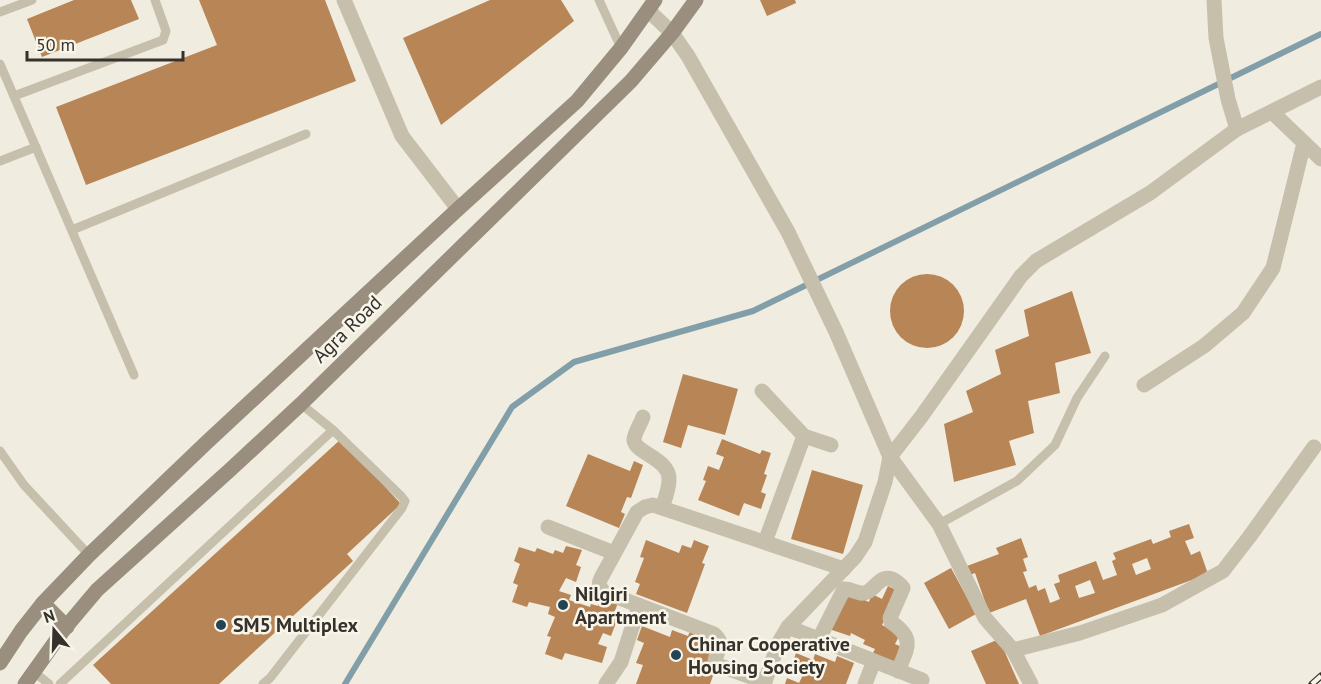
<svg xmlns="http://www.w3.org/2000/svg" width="1321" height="684" font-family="'PT Sans',sans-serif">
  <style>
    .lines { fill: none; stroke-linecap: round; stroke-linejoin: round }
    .stream { stroke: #829ea9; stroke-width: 6 }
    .building { fill: #b78556; fill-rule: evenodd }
    .lane { stroke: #c6bfac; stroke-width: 9 }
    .street { stroke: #c6bfac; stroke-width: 15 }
    .secondary { stroke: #9a8f7e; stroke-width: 15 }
    .rail-casing { stroke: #36312a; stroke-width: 7 }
    .rail { stroke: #f8f5eb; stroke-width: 4.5; stroke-dasharray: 14; stroke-linecap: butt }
    .poi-dot { fill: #254452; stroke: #f8f5eb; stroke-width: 2 }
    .labels { text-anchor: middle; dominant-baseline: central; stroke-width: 5; stroke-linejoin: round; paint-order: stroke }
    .street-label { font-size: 20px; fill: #36312a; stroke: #f8f5eb }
    .poi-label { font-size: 20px; font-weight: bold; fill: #36312a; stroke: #f8f5eb; text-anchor: start }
  </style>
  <rect width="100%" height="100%" fill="#f0ecdf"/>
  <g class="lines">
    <!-- stream -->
    <polyline class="stream" points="345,684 512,407 574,362 753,311 1321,34"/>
  </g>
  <!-- building -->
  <g class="building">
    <polygon points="74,0 131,0 139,19 42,57 27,19"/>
    <polygon points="199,0 325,0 356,81 86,185 56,107 217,45"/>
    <polygon points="490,0 561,0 574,21 441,125 403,38"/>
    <polygon points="760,0 795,0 796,3 767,16"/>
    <circle cx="927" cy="311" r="37"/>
    <polygon points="1072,291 1091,353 1055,363 1060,393 1028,401 1034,433 1009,441 1016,465 954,482 944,424 973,412 966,391 1001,374 995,350 1029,336 1024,310"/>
    <polygon points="683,374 738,389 725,435 688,425 681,448 663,442"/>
    <polygon points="341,439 401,504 347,554 353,561 219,684 111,684 93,665"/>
    <polygon points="722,439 760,454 762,450 771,453 764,474 767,475 761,492 766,494 761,509 744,503 739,516 698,500 706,481 703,480 708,466 719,470 724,457 716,454"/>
    <polygon points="588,454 630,471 634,461 643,465 631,498 627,497 621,512 625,514 619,528 566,506"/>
    <polygon points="812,470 863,485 843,554 791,539"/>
    <path d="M1189 524 1194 538 1185 541 1191 555 1200 551 1208 574 1040 636 1026 599 989 613 975 573 970 575 967 566 999 554 996 548 1021 538 1028 557 1023 559 1027 571 1023 572 1029 588 1036 585 1038 591 1045 588 1050 603 1060 599 1054 584 1060 582 1058 575 1096 561 1103 580 1117 575 1112 561 1116 559 1113 553 1151 539 1153 544 1171 537 1169 531ZM1147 558 1151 569 1136 575 1132 564ZM1090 580 1095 593 1079 598 1075 586Z"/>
    <polygon points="646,540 679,553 682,545 691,548 694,540 709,546 702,563 705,564 687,613 636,594 640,584 635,582 644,558 640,557"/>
    <polygon points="566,546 582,550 576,565 581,567 576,582 566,578 559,591 571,595 569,600 590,607 591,604 598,606 602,596 618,603 612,618 617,620 611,636 603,633 598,644 607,647 602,663 565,653 562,660 545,654 551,637 547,636 555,617 548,614 550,607 529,602 527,607 512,602 518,585 513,583 520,564 514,561 519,547 535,552 537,548 553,554 555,550 563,553"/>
    <polygon points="951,568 976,614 949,629 924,583"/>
    <polygon points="888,586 898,591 882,625 900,634 895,644 904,648 897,664 873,653 875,649 863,644 865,640 851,633 850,636 829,629 846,592 869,602 872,594 882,599"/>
    <polygon points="642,626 670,637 672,630 688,636 691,629 698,631 696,639 716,646 708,668 715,670 710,684 636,684 643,665 636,663 644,643 637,640"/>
    <polygon points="999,639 1019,684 986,684 971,651"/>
    <polygon points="796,653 813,660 815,654 835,662 837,656 854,663 846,684 785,684 787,678 799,683 803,675 790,670"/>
  </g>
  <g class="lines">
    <!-- lane -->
    <g class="lane">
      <polyline points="599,0 621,48"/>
      <polyline points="0,12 32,0"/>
      <polyline points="0,64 134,375"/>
      <polyline points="14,96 163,40 166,31 155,0"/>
      <polyline points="0,161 36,147"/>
      <polyline points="72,230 306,134"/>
      <polyline points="0,451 24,485 89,555"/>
      <polyline points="939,524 1017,481 1055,445 1077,398 1105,356"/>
      <polyline points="34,672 49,684"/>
      <polyline points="60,684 333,430"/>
      <polyline points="263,684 270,678 402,508 405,501 401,496 333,430 301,404"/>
    </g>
    <!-- street -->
    <g class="street">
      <polyline points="344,0 402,136 458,209"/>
      <polyline points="1214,0 1216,38 1228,99 1237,129"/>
      <polyline points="648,10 672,33 688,56 788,232 836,332 890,457 885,482 865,542 855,557 788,627 779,642 764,684"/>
      <polyline points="1272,112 1321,159"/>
      <polyline points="1144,385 1204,346 1243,313 1273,268 1304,143"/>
      <polyline points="762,391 804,436 831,445"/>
      <path d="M643 417C641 423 635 432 634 439 633 453 670 458 669 480 669 489 665 499 662 508"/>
      <polyline points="548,527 614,553"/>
      <polyline points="765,542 804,436"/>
      <polyline points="788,627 922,680 920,684"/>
      <path d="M819 639 844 589C851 588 860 596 867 592 876 588 880 575 892 579 897 581 900 584 903 588L890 618 891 622C916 639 907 648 898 671"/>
      <polyline points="1013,650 1080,633 1162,605 1223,571 1250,536 1314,447"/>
      <path d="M765 682 715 664C714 650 728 647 714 634L604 592C599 587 598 584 601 578L637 512 645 507 653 505 844 569"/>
      <polyline points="606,684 621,662 639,606"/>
      <polyline points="865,684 874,661"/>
      <polyline points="1031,684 1013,650 985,618 939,524 890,457 921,417 1021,276 1036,261 1150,193 1237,129 1321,87"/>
    </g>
    <!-- secondary -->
    <g class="secondary">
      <polyline points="43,603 67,627"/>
      <polyline points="0,663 21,631 43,603 89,555 206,443 458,209 577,101 621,48 655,0"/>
      <polyline points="25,684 65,628 97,590 231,469 301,404 631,81 672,33 696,0"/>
    </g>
    <defs>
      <polyline id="rail" points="1312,684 1321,676"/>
    </defs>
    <!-- rail casing -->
    <use href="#rail" class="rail-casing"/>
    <!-- rail -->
    <use href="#rail" class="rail"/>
  </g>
  <!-- markers -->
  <g class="poi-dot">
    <circle cx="563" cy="605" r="6"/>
    <circle cx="221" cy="625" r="6"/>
    <circle cx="676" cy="655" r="6"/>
  </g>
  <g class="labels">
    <!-- street labels -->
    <g class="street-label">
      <text transform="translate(347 329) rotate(-44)">Agra Road</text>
    </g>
    <!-- poi labels -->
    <g class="poi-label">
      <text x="575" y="594">Nilgiri<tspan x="575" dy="23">Apartment</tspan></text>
      <text x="233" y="625">SM5 Multiplex</text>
      <text x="688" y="644">Chinar Cooperative<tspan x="688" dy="23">Housing Society</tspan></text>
    </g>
  </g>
  <!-- north arrow -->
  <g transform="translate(54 630) rotate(341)" stroke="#f8f5eb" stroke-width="4.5" paint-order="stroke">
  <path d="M0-4.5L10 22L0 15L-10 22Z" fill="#36312a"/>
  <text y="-9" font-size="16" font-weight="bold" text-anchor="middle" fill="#36312a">N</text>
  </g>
  <!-- scale -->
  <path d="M27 51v9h156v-9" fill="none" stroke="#36312a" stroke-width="3"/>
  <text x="36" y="51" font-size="18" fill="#36312a" stroke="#f8f5eb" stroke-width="4.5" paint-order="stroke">50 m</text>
</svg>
